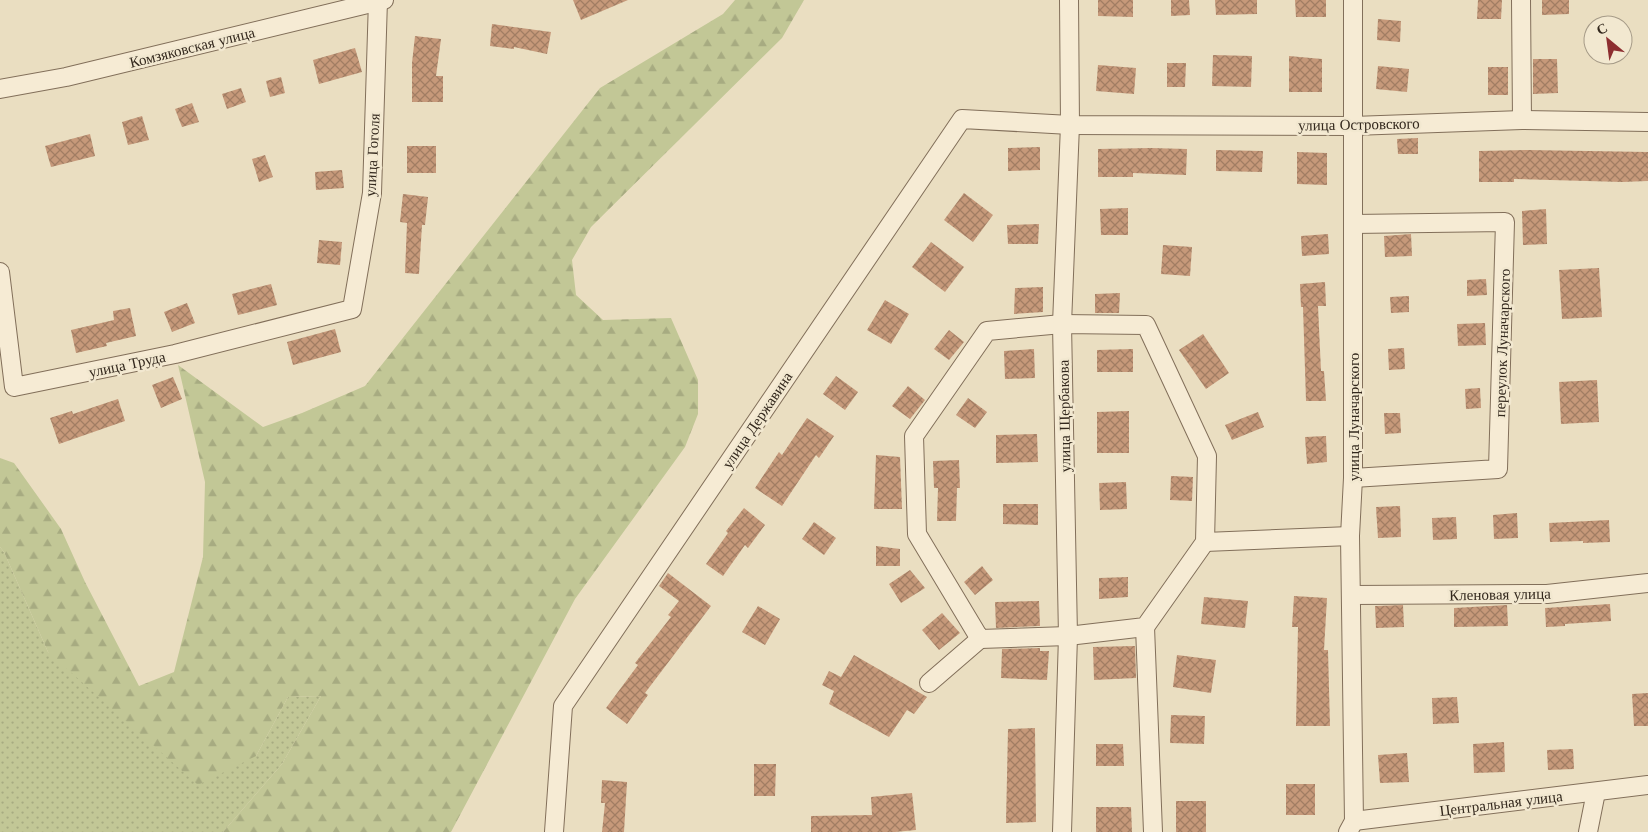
<svg xmlns="http://www.w3.org/2000/svg" width="1648" height="832" font-family="'Libre Baskerville',serif">
  <style>
    .grass { fill: url(#grass-dots) }
    .forest { fill: url(#forest-firs) }
    .building { fill: url(#building-cross-hatch) }
    .lines { fill: none; stroke-linecap: round; stroke-linejoin: round }
    .minor-casing { stroke: #826f5a; stroke-width: 20 }
    .minor { stroke: #f6ebd4; stroke-width: 18 }
    .labels { text-anchor: middle; dominant-baseline: central; stroke-width: 5; stroke-linejoin: round; paint-order: stroke }
    .street-label { font-size: 15px; fill: #33281d; stroke: #f2e8d0 }
  </style>
  <defs>
    <pattern id="grass-dots" width="8" height="8" patternUnits="userSpaceOnUse" patternTransform="scale(1.25)"><rect width="8" height="8" fill="#c2c796"/><path d="M2 2h.1M6 6h.1" fill="none" stroke="#a7ab81" stroke-width="1.8" stroke-linecap="round"/></pattern>
    <pattern id="forest-firs" width="22" height="20" patternUnits="userSpaceOnUse" patternTransform="scale(1.25)"><rect width="22" height="20" fill="#c2c796"/><path d="M5 1l3.5 6h-7zM16 11l3.5 6h-7z" fill="#a7ab81"/></pattern>
    <pattern id="building-cross-hatch" width="8" height="8" patternUnits="userSpaceOnUse" patternTransform="scale(1.25)"><rect width="8" height="8" fill="#c6997a"/><path d="M0 0l8 8M0 8l8-8" fill="none" stroke="#a17d63"/></pattern>
  </defs>
  <rect width="100%" height="100%" fill="#eadec1"/>
  <!-- grass -->
  <polygon class="grass" points="0,547 4,552 48,652 256,756 288,697 321,696 282,764 223,832 0,832"/>
  <!-- forest -->
  <polygon class="forest" points="735,0 804,0 782,38 591,227 572,260 576,295 603,320 671,318 698,380 698,414 685,447 575,599 451,832 223,832 282,764 321,696 288,697 256,756 198,785 48,652 4,552 0,547 0,458 14,463 61,529 85,582 139,686 174,672 203,557 205,482 178,365 263,427 302,413 365,386 600,88 723,14"/>
  <!-- building -->
  <g class="building">
    <polygon points="573,0 628,0 581,20"/>
    <polygon points="1098,0 1133,0 1133,17 1098,16"/>
    <polygon points="1171,0 1189,0 1190,15 1171,16"/>
    <polygon points="1215,0 1257,0 1257,14 1216,15"/>
    <polygon points="1295,0 1326,0 1326,17 1296,17"/>
    <polygon points="1478,0 1502,0 1501,19 1477,19"/>
    <polygon points="1542,0 1569,0 1569,14 1542,15"/>
    <polygon points="1378,19 1401,21 1400,42 1377,40"/>
    <polygon points="492,24 551,32 547,54 514,47 514,49 490,46"/>
    <polygon points="415,36 441,39 436,76 443,76 443,102 412,102 412,63"/>
    <polygon points="355,48 362,72 319,84 313,60"/>
    <polygon points="1213,55 1252,56 1251,87 1212,86"/>
    <polygon points="1289,56 1322,59 1322,92 1289,92"/>
    <polygon points="1533,59 1557,59 1558,93 1533,94"/>
    <polygon points="1167,63 1186,63 1185,87 1167,87"/>
    <polygon points="1098,65 1136,68 1134,94 1096,91"/>
    <polygon points="1378,66 1409,69 1407,92 1376,89"/>
    <rect x="1488" y="67" width="20" height="28"/>
    <polygon points="281,77 285,93 270,97 266,81"/>
    <polygon points="241,88 246,102 227,109 222,94"/>
    <polygon points="192,103 199,122 182,127 175,109"/>
    <polygon points="142,116 149,140 128,145 122,122"/>
    <polygon points="90,134 95,156 51,167 45,146"/>
    <polygon points="1418,138 1418,154 1398,154 1397,139"/>
    <rect x="407" y="146" width="29" height="27"/>
    <polygon points="1040,147 1040,170 1008,171 1008,148"/>
    <polygon points="1151,148 1187,149 1186,175 1133,173 1133,177 1098,177 1098,149"/>
    <polygon points="1216,150 1263,151 1262,172 1216,171"/>
    <polygon points="1528,150 1648,152 1648,181 1622,182 1514,179 1514,182 1479,182 1479,151"/>
    <polygon points="1297,152 1327,153 1327,185 1297,184"/>
    <polygon points="265,155 273,177 259,182 252,159"/>
    <polygon points="342,170 344,188 316,190 315,172"/>
    <polygon points="964,193 993,215 973,242 944,220"/>
    <polygon points="403,194 428,197 425,225 422,225 419,274 405,273 407,223 400,222"/>
    <polygon points="1128,208 1128,235 1101,235 1100,209"/>
    <polygon points="1546,209 1547,244 1523,245 1522,211"/>
    <polygon points="1039,224 1038,244 1008,244 1007,225"/>
    <polygon points="1328,234 1329,254 1302,256 1301,236"/>
    <polygon points="1411,234 1412,256 1385,257 1384,236"/>
    <polygon points="319,240 342,242 340,265 317,263"/>
    <polygon points="931,242 964,267 945,292 912,267"/>
    <polygon points="1163,245 1192,247 1190,276 1161,274"/>
    <polygon points="1599,268 1602,317 1562,319 1559,270"/>
    <polygon points="1486,279 1487,295 1467,296 1467,280"/>
    <polygon points="1325,282 1326,306 1318,306 1321,371 1324,371 1326,401 1306,401 1303,307 1301,307 1300,284"/>
    <polygon points="271,284 277,305 238,315 232,294"/>
    <polygon points="1043,287 1043,312 1014,314 1015,288"/>
    <polygon points="1120,293 1119,313 1095,313 1095,294"/>
    <polygon points="1409,296 1409,312 1391,313 1390,297"/>
    <polygon points="885,300 909,314 891,344 867,330"/>
    <polygon points="187,303 195,323 172,332 164,312"/>
    <polygon points="130,308 136,336 106,343 107,346 76,353 71,330 114,320 113,311"/>
    <polygon points="1485,323 1486,345 1458,346 1457,324"/>
    <polygon points="335,329 341,352 293,365 287,342"/>
    <polygon points="949,330 964,342 949,360 934,349"/>
    <polygon points="1203,334 1229,373 1206,389 1179,350"/>
    <polygon points="1404,348 1405,369 1389,370 1388,349"/>
    <polygon points="1034,349 1035,378 1005,379 1004,351"/>
    <polygon points="1133,349 1133,372 1097,372 1097,350"/>
    <polygon points="836,376 858,392 845,410 823,394"/>
    <polygon points="173,377 182,399 161,408 152,385"/>
    <polygon points="1597,380 1599,422 1561,424 1559,382"/>
    <polygon points="908,386 925,400 910,419 892,406"/>
    <polygon points="1480,388 1481,408 1466,409 1465,389"/>
    <polygon points="968,398 987,412 975,428 956,415"/>
    <polygon points="118,399 125,421 59,444 50,418 72,411 73,414"/>
    <polygon points="1129,411 1129,453 1097,453 1097,412"/>
    <polygon points="1258,412 1264,427 1232,440 1225,425"/>
    <polygon points="1384,413 1400,413 1401,433 1385,434"/>
    <polygon points="807,418 834,436 819,458 816,455 782,506 755,488 779,452 782,455"/>
    <polygon points="1037,434 1038,462 996,463 996,435"/>
    <polygon points="1326,436 1327,462 1307,464 1305,437"/>
    <polygon points="876,455 900,457 902,509 874,509"/>
    <polygon points="959,460 960,488 957,488 956,521 937,521 938,488 934,488 933,461"/>
    <polygon points="1171,476 1193,477 1192,501 1170,500"/>
    <polygon points="1126,482 1127,509 1100,510 1099,483"/>
    <polygon points="1003,504 1038,504 1038,525 1003,524"/>
    <polygon points="1400,506 1401,537 1378,538 1376,507"/>
    <polygon points="744,508 765,525 748,548 745,545 723,576 706,564 728,533 726,531"/>
    <polygon points="1517,513 1518,538 1494,539 1493,515"/>
    <polygon points="1456,517 1457,539 1433,540 1432,518"/>
    <polygon points="1609,520 1610,542 1583,543 1583,541 1550,542 1549,523"/>
    <polygon points="814,522 836,538 824,555 802,539"/>
    <polygon points="876,546 900,549 900,566 876,566"/>
    <polygon points="982,566 993,580 975,595 964,582"/>
    <polygon points="910,570 925,588 901,603 889,584"/>
    <polygon points="668,573 711,606 645,693 648,695 627,724 606,708 638,665 635,663 671,617 668,615 679,601 659,586"/>
    <polygon points="1128,577 1128,597 1099,599 1099,578"/>
    <polygon points="1294,596 1327,598 1324,650 1328,650 1330,726 1296,726 1298,627 1292,627"/>
    <polygon points="1204,597 1248,601 1245,628 1201,624"/>
    <polygon points="1039,601 1040,626 996,628 995,602"/>
    <polygon points="1610,604 1611,621 1565,624 1565,626 1546,627 1545,608"/>
    <polygon points="1403,605 1404,627 1376,628 1375,606"/>
    <polygon points="1507,605 1508,626 1454,627 1454,608"/>
    <polygon points="758,606 780,619 765,645 742,632"/>
    <polygon points="942,613 960,633 939,650 922,630"/>
    <polygon points="1135,646 1136,678 1094,680 1093,647"/>
    <polygon points="1040,648 1040,651 1049,651 1047,680 1001,678 1002,649"/>
    <polygon points="854,655 927,697 914,714 907,710 889,737 829,704 834,691 822,685 829,671 841,677"/>
    <polygon points="1177,655 1216,660 1211,693 1173,687"/>
    <polygon points="1648,693 1648,726 1634,726 1632,694"/>
    <polygon points="1457,697 1459,723 1433,724 1432,698"/>
    <polygon points="1171,715 1205,716 1204,744 1170,743"/>
    <polygon points="1035,728 1036,822 1006,823 1008,729"/>
    <polygon points="1504,742 1505,772 1474,773 1473,744"/>
    <polygon points="1096,744 1123,744 1124,766 1096,766"/>
    <polygon points="1573,749 1574,769 1548,770 1547,750"/>
    <polygon points="1407,753 1409,782 1380,783 1378,755"/>
    <polygon points="754,764 776,764 775,796 754,796"/>
    <polygon points="602,780 627,782 624,832 602,832 605,803 601,803"/>
    <rect x="1286" y="784" width="29" height="31"/>
    <polygon points="912,793 916,830 895,832 811,832 811,816 872,815 871,797"/>
    <rect x="1176" y="801" width="30" height="31"/>
    <polygon points="1096,807 1131,807 1132,832 1096,832"/>
  </g>
  <g class="lines">
    <defs>
      <g id="minor">
        <polyline points="1521,0 1522,120"/>
        <polyline points="0,89 66,77 384,0"/>
        <polyline points="1353,224 1505,222 1498,469 1353,478"/>
        <polyline points="0,272 14,387 175,354 352,309 372,193 378,0"/>
        <polygon points="1062,324 1146,325 1207,456 1205,542 1145,627 1068,636 980,639 917,534 914,436 987,331"/>
        <polyline points="1205,542 1350,536"/>
        <polyline points="1351,595 1547,594 1648,583"/>
        <polyline points="1145,627 1153,832"/>
        <polyline points="929,683 980,639"/>
        <polyline points="1354,821 1648,785"/>
        <polyline points="554,832 563,706 962,119 1070,125 1353,126 1522,120 1648,122"/>
        <polyline points="1062,832 1068,636 1062,324 1070,125 1069,0"/>
        <polyline points="1348,832 1354,821 1350,536 1353,478 1353,0"/>
        <polyline points="1588,832 1596,792"/>
      </g>
    </defs>
    <!-- minor casing -->
    <use href="#minor" class="minor-casing"/>
    <!-- minor -->
    <use href="#minor" class="minor"/>
  </g>
  <g class="labels">
    <!-- street labels -->
    <g class="street-label">
      <text transform="translate(192 47) rotate(-14)">Комзяковская улица</text>
      <text transform="translate(1359 124) rotate(-1)">улица Островского</text>
      <text transform="translate(372 155) rotate(-87)">улица Гоголя</text>
      <text transform="translate(1502 343) rotate(-88)">переулок Луначарского</text>
      <text transform="translate(127 364) rotate(-12)">улица Труда</text>
      <text transform="translate(1064 416) rotate(-91)">улица Щербакова</text>
      <text transform="translate(1353 417) rotate(-90)">улица Луначарского</text>
      <text transform="translate(757 420) rotate(-56)">улица Державина</text>
      <text transform="translate(1500 594) rotate(-1)">Кленовая улица</text>
      <text transform="translate(1501 803) rotate(-7)">Центральная улица</text>
    </g>
  </g>
  <!-- north arrow -->
  <g transform="translate(1608 40) rotate(331)"><circle r="24" fill="#f2e8d0" stroke="#a69b88"/>
  <path d="M0-4L9 19L0 12L-9 19Z" fill="#8d2e30"/>
  <text y="-8" font-size="14" font-weight="bold" text-anchor="middle" fill="#33281d">С</text>
  </g>
</svg>
